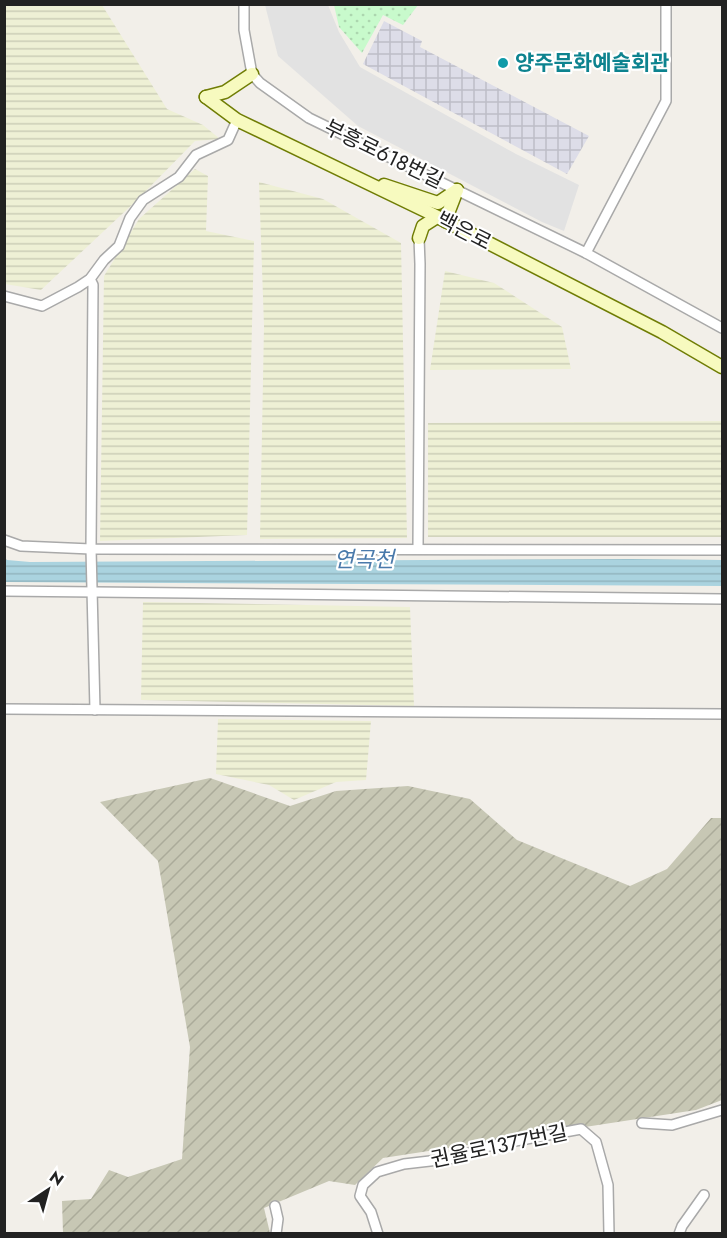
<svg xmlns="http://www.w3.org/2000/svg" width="727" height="1238" font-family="Jost,'Noto Sans KR',sans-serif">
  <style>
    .construction { fill: url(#construction-furrows) }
    .farmland { fill: url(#farmland-rules) }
    .park { fill: url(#park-dots) }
    .parking { fill: #e2e2e2 }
    .plaza { fill: url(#plaza-grid) }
    .water { fill: url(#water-rules) }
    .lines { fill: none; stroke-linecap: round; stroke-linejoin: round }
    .street-casing { stroke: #a9a9a9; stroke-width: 12 }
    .secondary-casing { stroke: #707d05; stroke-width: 15 }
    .street { stroke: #fff; stroke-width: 9 }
    .secondary { stroke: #f7fabf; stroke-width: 12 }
    .culture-dot { fill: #0f9aa8; stroke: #fff; stroke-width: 2 }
    .labels { text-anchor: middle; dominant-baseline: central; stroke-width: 4.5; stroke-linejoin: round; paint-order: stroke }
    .culture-label { font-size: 21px; font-weight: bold; fill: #0d838f; stroke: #fff; text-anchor: start }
    .street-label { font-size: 21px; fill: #222; stroke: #fff }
    .water-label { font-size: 22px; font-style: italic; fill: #4a7aab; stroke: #fff }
  </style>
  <defs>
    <pattern id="construction-furrows" width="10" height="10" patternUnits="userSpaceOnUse" patternTransform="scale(1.5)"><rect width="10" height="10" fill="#c7c7b4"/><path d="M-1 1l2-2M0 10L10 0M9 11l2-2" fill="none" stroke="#abab9a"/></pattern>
    <pattern id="farmland-rules" width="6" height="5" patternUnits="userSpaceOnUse" patternTransform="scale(1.5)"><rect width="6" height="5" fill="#eef0d5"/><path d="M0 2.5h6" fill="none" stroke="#ccceb7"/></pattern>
    <pattern id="park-dots" width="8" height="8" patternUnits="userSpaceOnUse" patternTransform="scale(1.5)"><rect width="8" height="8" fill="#c8facc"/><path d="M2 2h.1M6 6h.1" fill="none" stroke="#acd6af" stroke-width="1.8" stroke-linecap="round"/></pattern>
    <pattern id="plaza-grid" width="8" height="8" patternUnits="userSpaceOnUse" patternTransform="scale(1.5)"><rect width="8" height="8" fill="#dddde8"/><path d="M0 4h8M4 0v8" fill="none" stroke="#bdbdc7"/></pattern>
    <pattern id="water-rules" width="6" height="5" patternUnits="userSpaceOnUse" patternTransform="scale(1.5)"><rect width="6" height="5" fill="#aad3df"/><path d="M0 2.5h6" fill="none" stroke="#92b5bf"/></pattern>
  </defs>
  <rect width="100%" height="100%" fill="#f2efe9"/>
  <!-- construction -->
  <polygon class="construction" points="210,778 290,806 336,791 408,786 470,799 517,840 630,886 667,869 711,818 722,818 722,1100 696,1110 383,1158 355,1185 329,1181 264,1208 270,1233 63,1233 62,1201 91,1199 109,1170 128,1177 182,1159 190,1047 158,861 100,802"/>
  <!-- farmland -->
  <g class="farmland">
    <polygon points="4,5 102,5 167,109 203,125 220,139 195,141 136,201 41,290 5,284"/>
    <polygon points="195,169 208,176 206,231 254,241 247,535 100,541 104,276 139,219"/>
    <polygon points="259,182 323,199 401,243 407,538 260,539 264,326"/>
    <polygon points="445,271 494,283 562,327 571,369 430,370"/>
    <polygon points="722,421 722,537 428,537 428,423"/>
    <polygon points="143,602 410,607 414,706 141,700"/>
    <polygon points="218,719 371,721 366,780 336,782 294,800 269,785 216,774"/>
  </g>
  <!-- park -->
  <polygon class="park" points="334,5 334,4 418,5 403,25 383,15 362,53 339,27"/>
  <!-- parking -->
  <polygon class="parking" points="265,5 328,5 339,32 360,67 516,154 579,185 564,231 542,222 358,126 278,56"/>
  <!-- plaza -->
  <polygon class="plaza" points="384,21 422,41 420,47 589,136 567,174 363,64"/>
  <!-- water -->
  <polygon class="water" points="4,557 7,560 30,562 631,559 722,560 722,586 5,582"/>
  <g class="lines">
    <defs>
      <g id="street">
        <polyline points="244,4 244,30 252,74 260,83 309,118 586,253 722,328"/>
        <polyline points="586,253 666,101 666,4"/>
        <polyline points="90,279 93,285 91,549 95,710"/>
        <polyline points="4,296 42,306 78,287 90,279 104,260 119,246 130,218 143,200 179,177 196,155 228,140 237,120"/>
        <polyline points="4,540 21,546 91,549 722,550"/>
        <polyline points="418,548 420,264 419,238"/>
        <polyline points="4,591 722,599"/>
        <polyline points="4,709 722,714"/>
        <polyline points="642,1123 672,1125 722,1110"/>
        <polyline points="275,1206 278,1219 276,1234"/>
        <polyline points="378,1234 371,1212 360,1196 363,1185 377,1172 404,1164 456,1158 489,1146 581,1129 596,1142 608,1185 609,1234"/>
        <polyline points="679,1234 682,1226 704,1195"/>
      </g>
      <g id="secondary">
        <polyline points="206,97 237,120 428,212 662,332 722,367"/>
        <polyline points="206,97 225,92 252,74"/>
        <polyline points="384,185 438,203 457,190"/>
        <polyline points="445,221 457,190"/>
        <polyline points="419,238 423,226 437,217"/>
      </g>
    </defs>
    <!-- street casing -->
    <use href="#street" class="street-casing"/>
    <!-- secondary casing -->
    <use href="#secondary" class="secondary-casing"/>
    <!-- street -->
    <use href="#street" class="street"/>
    <!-- secondary -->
    <use href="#secondary" class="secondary"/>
  </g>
  <!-- markers -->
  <circle class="culture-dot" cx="503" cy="63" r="6"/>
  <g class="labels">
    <!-- culture labels -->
    <g class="culture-label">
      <text x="515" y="63">양주문화예술회관</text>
    </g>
    <!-- street labels -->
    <g class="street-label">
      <text transform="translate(384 154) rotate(26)">부흥로618번길</text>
      <text transform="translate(464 231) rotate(27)">백은로</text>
      <text transform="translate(499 1146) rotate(-12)">권율로1377번길</text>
    </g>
    <!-- water labels -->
    <g class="water-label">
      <text x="364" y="559">연곡천</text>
    </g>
  </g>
  <!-- border -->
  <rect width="727" height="1238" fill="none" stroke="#222222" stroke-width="12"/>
  <!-- north arrow -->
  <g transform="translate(48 1190) rotate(36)" stroke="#ffffff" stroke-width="4.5" paint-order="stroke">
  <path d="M0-4.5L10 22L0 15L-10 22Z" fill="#222222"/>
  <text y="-9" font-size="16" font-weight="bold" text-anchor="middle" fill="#222222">N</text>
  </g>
</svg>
